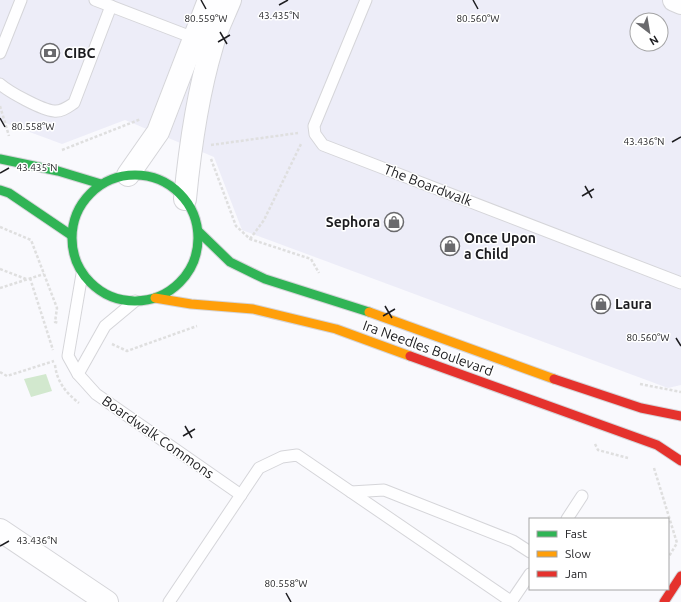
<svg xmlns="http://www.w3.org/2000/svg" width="681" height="602" font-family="Ubuntu,sans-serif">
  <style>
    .built { fill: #ededf8; fill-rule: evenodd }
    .green { fill: #d2e8ce }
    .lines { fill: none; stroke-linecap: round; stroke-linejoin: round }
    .lane-casing { stroke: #d5d5d9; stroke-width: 13 }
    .street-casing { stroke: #d5d5d9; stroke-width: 24 }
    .fast-casing { stroke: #d5d5d9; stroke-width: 11 }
    .slow-casing { stroke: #d5d5d9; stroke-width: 11 }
    .jam-casing { stroke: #d5d5d9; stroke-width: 11 }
    .path { stroke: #dfdfdf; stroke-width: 2.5; stroke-dasharray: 3 2; stroke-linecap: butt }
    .lane { stroke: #fefeff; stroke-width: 11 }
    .street { stroke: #fefeff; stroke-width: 22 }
    .fast { stroke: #30b455; stroke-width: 9 }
    .slow { stroke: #ff9f0a; stroke-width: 9 }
    .jam { stroke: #e5322d; stroke-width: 9 }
    .ticks { fill: none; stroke: #1d1d20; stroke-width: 1.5 }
    .labels { text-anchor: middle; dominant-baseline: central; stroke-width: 3; stroke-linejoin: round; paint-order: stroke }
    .poi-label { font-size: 14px; font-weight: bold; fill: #1d1d20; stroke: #fff; text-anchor: start }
    .street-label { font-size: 14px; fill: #1d1d20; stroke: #fff }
    .ticks-label { font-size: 10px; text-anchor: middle; fill: #1d1d20; stroke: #fff; stroke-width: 3; stroke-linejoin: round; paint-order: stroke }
  </style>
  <rect width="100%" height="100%" fill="#f9f9fd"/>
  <!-- built -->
  <path class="built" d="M0 0H681V385L668 388 242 230 214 157 125 120 62 144 0 121ZM637 20H661V44H637Z"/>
  <!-- green -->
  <polygon class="green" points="46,374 52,391 31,397 24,379"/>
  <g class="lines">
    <defs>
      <g id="lane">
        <polyline points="95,0 194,38"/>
        <polyline points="366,0 314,126 315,134 323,145 681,283"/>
        <polyline points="0,53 21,0"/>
        <path d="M0 84C9 92 42 110 54 111 62 112 68 107 74 103L111 6"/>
        <polyline points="82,274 68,356 78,374 96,394 241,495"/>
        <polyline points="78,374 105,326 135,301"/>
        <polyline points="351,492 384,490 513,541 530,552"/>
        <polyline points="567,519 582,496"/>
        <polyline points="169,602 259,468 282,457 297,455 512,602"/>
        <polyline points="511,602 530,574"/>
      </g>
      <g id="street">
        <polyline points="674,0 681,3"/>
        <polyline points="128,175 158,132 209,0"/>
        <path d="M185 199C190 147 197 96 212 46 216 30 224 15 230 0"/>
        <polyline points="0,530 107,602"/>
      </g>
      <g id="fast">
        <polyline points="0,159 58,171 101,184"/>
        <circle cx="135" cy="238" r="63"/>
        <polyline points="0,190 9,193 71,235"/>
        <polyline points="198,231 230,262 265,279 369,312"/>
      </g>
      <g id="slow">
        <polyline points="155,298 191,304 253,309 336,329 410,356"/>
        <polyline points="369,312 554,379"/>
      </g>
      <g id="jam">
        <polyline points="410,356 657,445 681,461"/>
        <polyline points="554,379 641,408 681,416"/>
        <polyline points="664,602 681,576"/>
      </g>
    </defs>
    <!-- lane casing -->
    <use href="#lane" class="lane-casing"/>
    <!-- street casing -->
    <use href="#street" class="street-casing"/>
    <!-- fast casing -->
    <use href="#fast" class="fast-casing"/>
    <!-- slow casing -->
    <use href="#slow" class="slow-casing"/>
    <!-- jam casing -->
    <use href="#jam" class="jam-casing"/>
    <!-- path -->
    <g class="path">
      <polyline points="0,106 9,136"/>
      <polyline points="211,145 298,133"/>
      <polyline points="62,150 141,119"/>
      <polyline points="211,159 236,226 250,239 311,259 319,273"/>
      <polyline points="0,227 31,240 57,308 55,322 59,323"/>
      <polyline points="250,239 264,220 301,144"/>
      <polyline points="0,269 26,279"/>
      <polyline points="30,278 53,350"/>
      <polyline points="0,288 44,274"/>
      <polyline points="112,344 127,351 197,326"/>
      <path d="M55 365C57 382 66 393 79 403"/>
      <polyline points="0,372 7,376 54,361"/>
      <polyline points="640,384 681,392"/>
      <polyline points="595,444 598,450 628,458"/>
      <polyline points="654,468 677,543 668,558"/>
    </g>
    <!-- lane -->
    <use href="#lane" class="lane"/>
    <!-- street -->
    <use href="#street" class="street"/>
    <!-- fast -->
    <use href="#fast" class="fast"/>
    <!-- slow -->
    <use href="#slow" class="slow"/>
    <!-- jam -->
    <use href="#jam" class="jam"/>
  </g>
  <!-- ticks -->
  <path class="ticks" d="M201 0 206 9M473 0 478 9M279 5 288 0M220 32 227 44M218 42 230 35M0 118 5 127M672 142 681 137M0 173 9 168M585 186 592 198M582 196 594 189M385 306 392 318M383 316 395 309M676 338 681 346M185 426 192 438M183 436 195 429M0 546 9 541M286 593 291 602"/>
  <!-- icons -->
  <defs>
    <symbol id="bank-ring" viewBox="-11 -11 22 22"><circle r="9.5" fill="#fff" stroke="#6a6a6d" stroke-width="1.5"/><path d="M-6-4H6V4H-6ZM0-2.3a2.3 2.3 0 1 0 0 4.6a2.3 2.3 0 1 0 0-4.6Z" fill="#6a6a6d"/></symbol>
    <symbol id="shop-ring" viewBox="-11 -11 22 22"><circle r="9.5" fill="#fff" stroke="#6a6a6d" stroke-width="1.5"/><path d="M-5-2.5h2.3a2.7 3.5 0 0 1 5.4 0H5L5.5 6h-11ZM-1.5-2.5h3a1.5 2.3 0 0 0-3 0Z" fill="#6a6a6d"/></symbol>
  </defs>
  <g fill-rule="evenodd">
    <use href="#bank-ring" x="39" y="42" width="22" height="22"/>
    <use href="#shop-ring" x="383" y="211" width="22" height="22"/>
    <use href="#shop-ring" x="439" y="235" width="22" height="22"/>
    <use href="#shop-ring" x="590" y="293" width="22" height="22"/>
  </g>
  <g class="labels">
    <!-- poi labels -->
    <g class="poi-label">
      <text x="64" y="53">CIBC</text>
      <text x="380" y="222" text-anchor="end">Sephora</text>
      <text x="464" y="238">Once Upon<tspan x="464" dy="16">a Child</tspan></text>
      <text x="615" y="304">Laura</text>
    </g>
    <!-- street labels -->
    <g class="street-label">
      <text transform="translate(428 185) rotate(21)">The Boardwalk</text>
      <text transform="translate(428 348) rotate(20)">Ira Needles Boulevard</text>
      <text transform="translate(158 437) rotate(35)">Boardwalk Commons</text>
    </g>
  </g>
  <g class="ticks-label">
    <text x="279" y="19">43.435°N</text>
    <text x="206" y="22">80.559°W</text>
    <text x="478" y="22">80.560°W</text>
    <text x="33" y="130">80.558°W</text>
    <text x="644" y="145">43.436°N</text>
    <text x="37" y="171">43.435°N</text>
    <text x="648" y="341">80.560°W</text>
    <text x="37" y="544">43.436°N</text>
    <text x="286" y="587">80.558°W</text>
  </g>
  <!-- legend -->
  <rect x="529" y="518" width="140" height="72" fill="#ffffff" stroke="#a5a5a6"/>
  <rect x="537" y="531" width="20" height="6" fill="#30b455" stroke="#a5a5a6"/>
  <text x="565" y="538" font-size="12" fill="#1d1d20">Fast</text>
  <rect x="537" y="551" width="20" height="6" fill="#ff9f0a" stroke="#a5a5a6"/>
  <text x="565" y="558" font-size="12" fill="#1d1d20">Slow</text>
  <rect x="537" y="571" width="20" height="6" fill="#e5322d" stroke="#a5a5a6"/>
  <text x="565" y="578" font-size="12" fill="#1d1d20">Jam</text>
  <!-- north arrow -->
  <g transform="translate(649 32) rotate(149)"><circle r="19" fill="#ffffff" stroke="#a5a5a6"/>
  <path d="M0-3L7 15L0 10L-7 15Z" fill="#6a6a6d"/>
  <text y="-6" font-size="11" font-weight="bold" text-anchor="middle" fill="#1d1d20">N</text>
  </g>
</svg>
